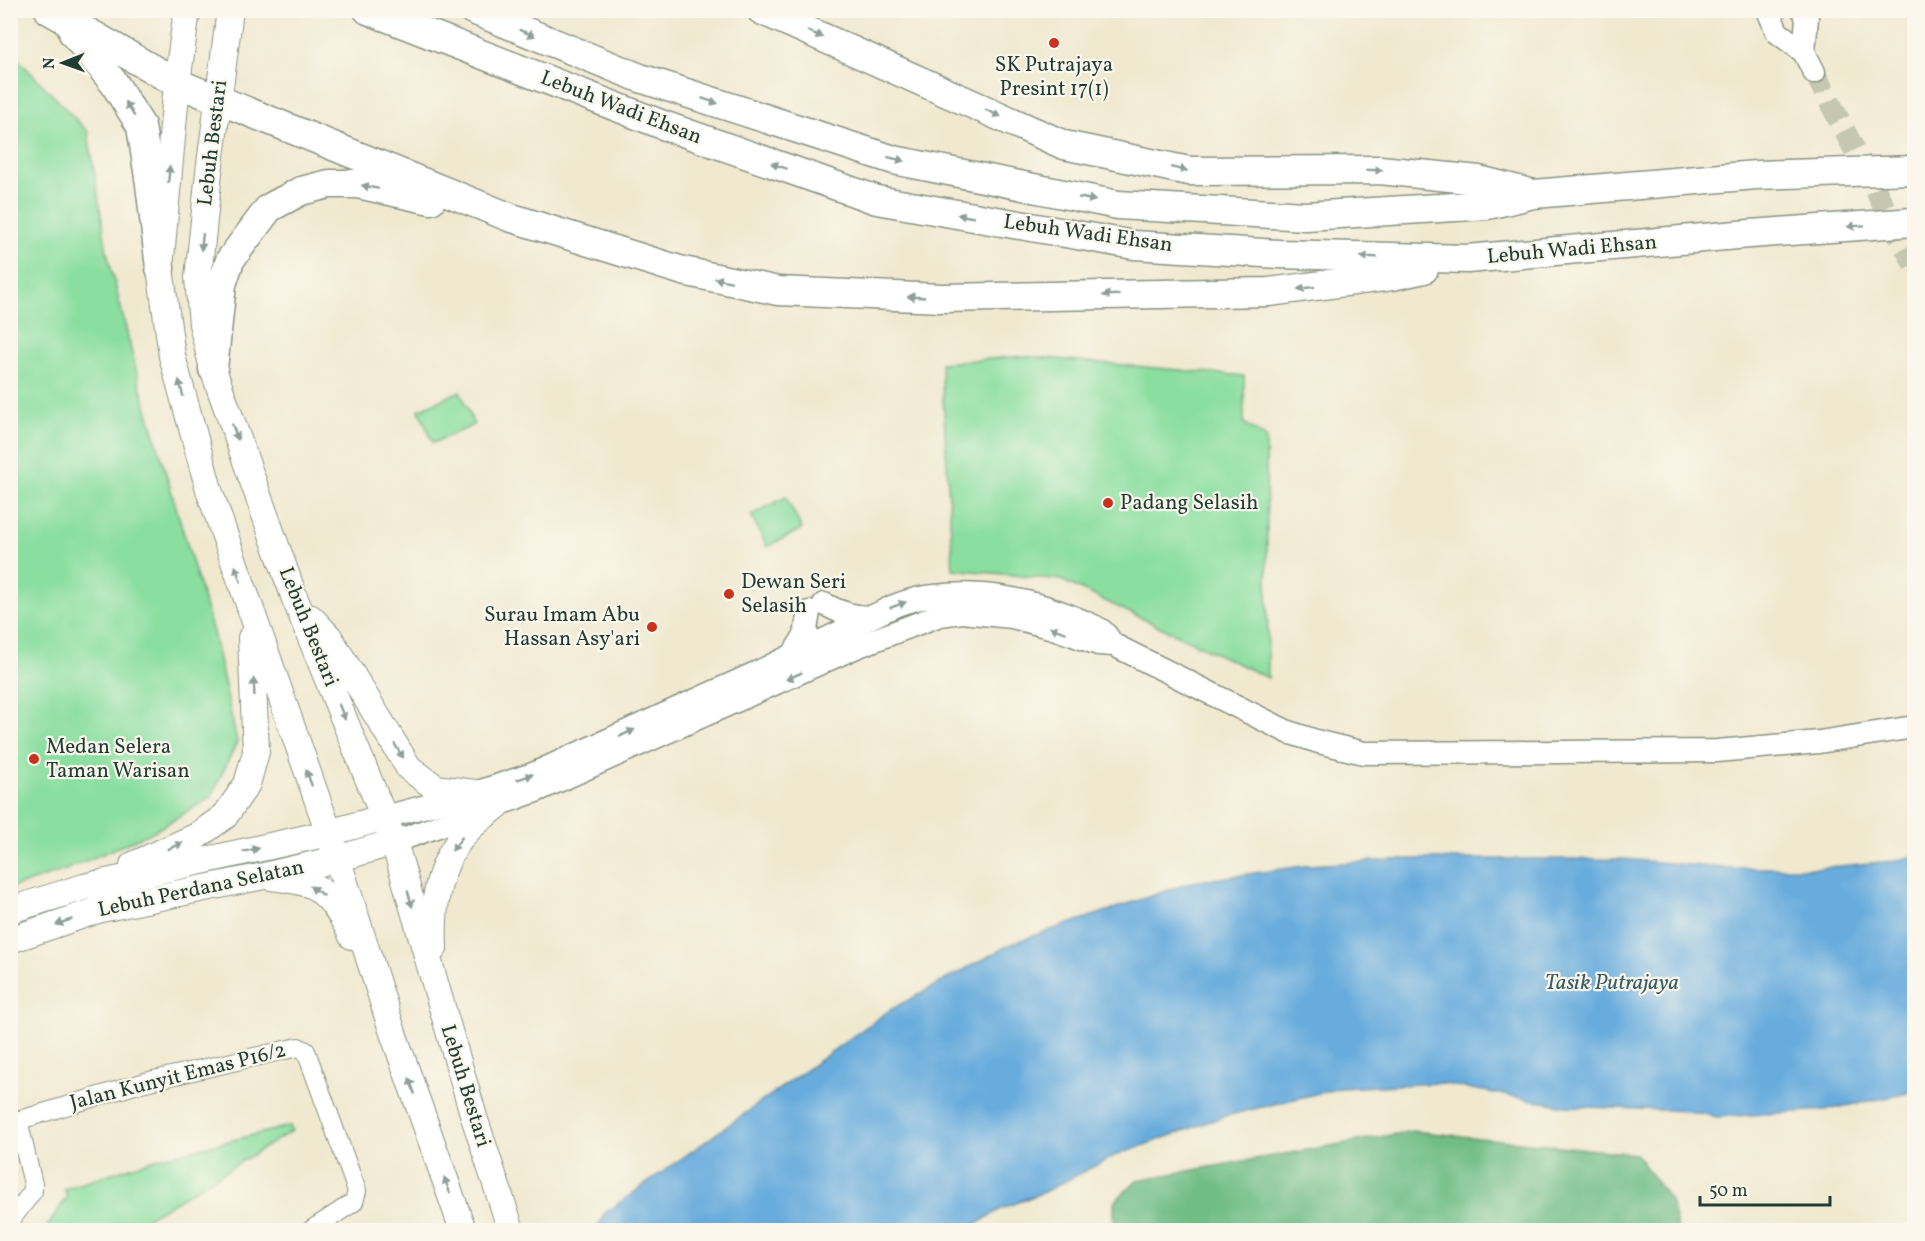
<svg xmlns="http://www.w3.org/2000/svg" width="1925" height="1241" font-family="Vollkorn,serif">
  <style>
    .green { fill: #8adea0; stroke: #548e6a; stroke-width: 1.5 }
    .forest { fill: #6fbd86; stroke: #477d5d; stroke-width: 1.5 }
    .water { fill: #68acdd; stroke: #447488; stroke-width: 1.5 }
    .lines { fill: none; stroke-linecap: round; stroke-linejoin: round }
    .tertiary-tunnel { stroke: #c6c7b1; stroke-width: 22; stroke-dasharray: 22 11; stroke-linecap: butt }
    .minor-casing { stroke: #889382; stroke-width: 20 }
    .tertiary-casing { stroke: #889382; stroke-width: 25 }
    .secondary-casing { stroke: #889382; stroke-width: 28 }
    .primary-casing { stroke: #889382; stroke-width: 31 }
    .minor { stroke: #fff; stroke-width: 18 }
    .tertiary { stroke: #fff; stroke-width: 22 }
    .secondary { stroke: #fff; stroke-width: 26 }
    .primary { stroke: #fff; stroke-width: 28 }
    .oneway { fill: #8f9e9a }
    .poi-dot { fill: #c8321e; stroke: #fbf7ec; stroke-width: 2 }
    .labels { text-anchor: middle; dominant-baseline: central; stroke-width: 4.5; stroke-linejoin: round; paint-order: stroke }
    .poi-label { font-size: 21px; fill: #1f3d34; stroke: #fbf7ec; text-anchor: start }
    .street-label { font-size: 21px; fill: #1f3d34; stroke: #fbf7ec }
    .water-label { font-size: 22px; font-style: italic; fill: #355e67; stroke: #fbf7ec }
  </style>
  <rect width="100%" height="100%" fill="#fbf7ec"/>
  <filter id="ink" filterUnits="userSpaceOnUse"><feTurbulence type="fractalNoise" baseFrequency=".0167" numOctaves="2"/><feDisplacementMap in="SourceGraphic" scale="12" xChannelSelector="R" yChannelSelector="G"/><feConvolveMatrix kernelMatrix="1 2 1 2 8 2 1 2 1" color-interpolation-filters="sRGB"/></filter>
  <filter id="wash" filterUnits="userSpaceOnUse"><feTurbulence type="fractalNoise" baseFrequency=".008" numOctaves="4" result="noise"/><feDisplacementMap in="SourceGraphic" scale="24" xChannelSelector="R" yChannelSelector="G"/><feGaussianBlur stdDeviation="1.35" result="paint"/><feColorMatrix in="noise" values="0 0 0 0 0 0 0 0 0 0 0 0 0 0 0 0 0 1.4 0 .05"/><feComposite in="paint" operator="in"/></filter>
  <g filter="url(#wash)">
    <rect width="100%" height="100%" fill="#f0e9d0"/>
    <!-- green -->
    <g class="green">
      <polygon points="11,52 88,132 107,252 139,382 213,632 237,742 211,797 153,832 65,870 11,888"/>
      <polygon points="1024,356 1244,376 1244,423 1266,438 1268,678 1061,580 953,569 941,363"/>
      <polygon points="460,391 474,425 433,443 419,410"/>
      <polygon points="786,497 802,529 767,547 751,515"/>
      <polygon points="290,1126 292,1131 128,1230 45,1230 67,1197 64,1189 155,1159"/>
    </g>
    <!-- forest -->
    <polygon class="forest" points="1413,1131 1636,1154 1670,1200 1678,1230 1114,1230 1114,1202 1137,1180"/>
    <!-- water -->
    <polygon class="water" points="1914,856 1914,1092 1826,1110 1718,1117 1687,1111 1565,1106 1439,1083 1340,1088 1225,1116 1114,1156 1044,1192 1001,1209 967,1230 596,1230 605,1213 890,1010 1013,943 1192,882 1310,865 1409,859 1625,859 1723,868 1816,868 1895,861"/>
  </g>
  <g filter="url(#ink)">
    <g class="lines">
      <!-- tertiary-tunnel -->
      <polyline class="tertiary-tunnel" points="1814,72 1914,264"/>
      <defs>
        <g id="minor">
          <polyline points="10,1123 145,1082 298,1047 306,1051 357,1191 354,1202 311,1230"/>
          <polyline points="10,1221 33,1191 33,1184 18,1120"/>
        </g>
        <g id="tertiary">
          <polyline points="1768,10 1777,32 1804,52 1814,72"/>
          <polyline points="1803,10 1807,18 1804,52"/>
          <path d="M824 604C840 613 853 617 870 617"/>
          <polyline points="792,656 805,635 809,612"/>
          <path d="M385 817 475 793 533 774 758 672 894 606C907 601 920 597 934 596 983 590 1036 600 1080 620 1087 623 1095 626 1101 630 1105 633 1108 637 1110 641"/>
          <polyline points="394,842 536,791 856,647 940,615 962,612 1012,617 1056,629 1098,644 1114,645 1288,732 1319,742 1364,753 1717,751 1819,742 1914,727"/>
        </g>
        <g id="secondary">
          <polyline points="187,10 177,83 160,268 172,356 210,493 329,833 393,1033 463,1230"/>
          <polyline points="230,10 209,172 198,278 202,324 213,369 295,599 394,842 474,1117 511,1230"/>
          <polyline points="311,618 329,637 409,768 436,788 475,793"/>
          <polyline points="133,865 197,836 225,816 247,784 256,752 251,638"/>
          <path d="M271 877C284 879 308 881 318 889 334 901 344 919 352 936"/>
          <polyline points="10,910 84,887 329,833 385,817"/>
          <polyline points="10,940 101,909 264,876 337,859 394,842"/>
          <path d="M434 948C432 906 437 864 467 831 476 821 489 813 499 804"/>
        </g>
        <g id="primary">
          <polyline points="49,10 177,83 509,217 683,271 778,291 941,298 1269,292 1392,276 1424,269"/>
          <polyline points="368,10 663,125 877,200 1134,245 1279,254 1467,259 1737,235 1914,222"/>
          <polyline points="473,10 640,78 894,160 1118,205 1306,216 1488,205 1534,194 1756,175 1914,170"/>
          <polyline points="761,10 1064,145 1189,171 1380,170 1479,180 1530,193"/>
          <polyline points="73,33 114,83 141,126 150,184 160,268"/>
          <polyline points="213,369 222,284 230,260 269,208 301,191 329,184 358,184 431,200"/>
        </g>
      </defs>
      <!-- minor casing -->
      <use href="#minor" class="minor-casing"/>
      <!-- tertiary casing -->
      <use href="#tertiary" class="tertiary-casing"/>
      <!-- secondary casing -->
      <use href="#secondary" class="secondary-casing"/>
      <!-- primary casing -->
      <use href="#primary" class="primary-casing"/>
      <!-- minor -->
      <use href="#minor" class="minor"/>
      <!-- tertiary -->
      <use href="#tertiary" class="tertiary"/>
      <!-- secondary -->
      <use href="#secondary" class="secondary"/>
      <!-- primary -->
      <use href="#primary" class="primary"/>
    </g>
    <!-- one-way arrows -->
    <defs><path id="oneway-solid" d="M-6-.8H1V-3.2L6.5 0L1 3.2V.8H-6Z" transform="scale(1.5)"/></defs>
    <g class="oneway">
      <use href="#oneway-solid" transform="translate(527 33) rotate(22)"/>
      <use href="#oneway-solid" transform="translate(815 34) rotate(24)"/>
      <use href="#oneway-solid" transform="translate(710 101) rotate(18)"/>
      <use href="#oneway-solid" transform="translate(130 109) rotate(-121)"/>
      <use href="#oneway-solid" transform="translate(993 113) rotate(24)"/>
      <use href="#oneway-solid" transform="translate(896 159) rotate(14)"/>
      <use href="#oneway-solid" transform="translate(779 166) rotate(-161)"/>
      <use href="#oneway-solid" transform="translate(1179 169) rotate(12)"/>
      <use href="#oneway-solid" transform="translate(1374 170) rotate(1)"/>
      <use href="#oneway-solid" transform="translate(169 174) rotate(-85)"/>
      <use href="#oneway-solid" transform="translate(370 187) rotate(-168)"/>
      <use href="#oneway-solid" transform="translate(1087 199) rotate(11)"/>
      <use href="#oneway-solid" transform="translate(966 216) rotate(-170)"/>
      <use href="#oneway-solid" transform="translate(1856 226) rotate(176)"/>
      <use href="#oneway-solid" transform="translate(202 242) rotate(96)"/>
      <use href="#oneway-solid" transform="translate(1369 257) rotate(-178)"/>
      <use href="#oneway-solid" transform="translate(723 280) rotate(-168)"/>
      <use href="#oneway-solid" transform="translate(1306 288) rotate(173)"/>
      <use href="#oneway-solid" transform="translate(1111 295) rotate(179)"/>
      <use href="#oneway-solid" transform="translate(916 297) rotate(-178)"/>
      <use href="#oneway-solid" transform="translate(181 388) rotate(-105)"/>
      <use href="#oneway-solid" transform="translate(235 432) rotate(70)"/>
      <use href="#oneway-solid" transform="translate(238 574) rotate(-109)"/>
      <use href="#oneway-solid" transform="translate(898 605) rotate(-21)"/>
      <use href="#oneway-solid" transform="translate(1058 630) rotate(-161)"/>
      <use href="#oneway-solid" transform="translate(794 676) rotate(156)"/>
      <use href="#oneway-solid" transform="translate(254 687) rotate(-93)"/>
      <use href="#oneway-solid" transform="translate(342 712) rotate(68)"/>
      <use href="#oneway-solid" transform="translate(627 733) rotate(-25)"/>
      <use href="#oneway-solid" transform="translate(399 751) rotate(58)"/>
      <use href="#oneway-solid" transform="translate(525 777) rotate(-19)"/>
      <use href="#oneway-solid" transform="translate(309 778) rotate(-110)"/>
      <use href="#oneway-solid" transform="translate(457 844) rotate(127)"/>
      <use href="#oneway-solid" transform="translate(175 846) rotate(-24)"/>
      <use href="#oneway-solid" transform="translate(251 850) rotate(-12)"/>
      <use href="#oneway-solid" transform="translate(317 891) rotate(-146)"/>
      <use href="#oneway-solid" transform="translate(410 899) rotate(74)"/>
      <use href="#oneway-solid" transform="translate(64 922) rotate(161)"/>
      <use href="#oneway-solid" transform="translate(412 1086) rotate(-109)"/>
      <use href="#oneway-solid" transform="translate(447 1185) rotate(-110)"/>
    </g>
  </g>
  <!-- markers -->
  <g class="poi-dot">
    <circle cx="1054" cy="43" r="6"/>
    <circle cx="1108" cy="503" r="6"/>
    <circle cx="729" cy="594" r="6"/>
    <circle cx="652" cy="627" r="6"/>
    <circle cx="34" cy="759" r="6"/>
  </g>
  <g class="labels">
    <!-- poi labels -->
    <g class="poi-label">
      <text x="1054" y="65" text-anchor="middle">SK Putrajaya<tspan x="1054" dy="24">Presint 17(1)</tspan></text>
      <text x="1120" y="503">Padang Selasih</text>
      <text x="741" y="582">Dewan Seri<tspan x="741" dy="24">Selasih</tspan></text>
      <text x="640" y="615" text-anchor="end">Surau Imam Abu<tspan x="640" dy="24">Hassan Asy'ari</tspan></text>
      <text x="46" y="747">Medan Selera<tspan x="46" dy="24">Taman Warisan</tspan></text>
    </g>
    <!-- street labels -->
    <g class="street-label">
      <text transform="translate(621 108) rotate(21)">Lebuh Wadi Ehsan</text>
      <text transform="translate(213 143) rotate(-83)">Lebuh Bestari</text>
      <text transform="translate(1088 234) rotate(8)">Lebuh Wadi Ehsan</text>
      <text transform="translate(1572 250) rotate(-5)">Lebuh Wadi Ehsan</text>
      <text transform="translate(308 627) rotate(68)">Lebuh Bestari</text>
      <text transform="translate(201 889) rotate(-12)">Lebuh Perdana Selatan</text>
      <text transform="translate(178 1077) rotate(-14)">Jalan Kunyit Emas P16/2</text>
      <text transform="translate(465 1086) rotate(73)">Lebuh Bestari</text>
    </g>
    <!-- water labels -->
    <g class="water-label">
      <text x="1612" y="983">Tasik Putrajaya</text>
    </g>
  </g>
  <!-- margin -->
  <rect width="1925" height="1241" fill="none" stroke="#fbf7ec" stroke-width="36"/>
  <!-- north arrow -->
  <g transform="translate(63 63) rotate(269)" stroke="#fbf7ec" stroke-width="4.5" paint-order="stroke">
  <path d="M0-4.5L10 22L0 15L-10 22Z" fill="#1f3d34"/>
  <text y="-9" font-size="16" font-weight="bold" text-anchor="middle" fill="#1f3d34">N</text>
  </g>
  <!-- scale -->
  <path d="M1700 1196v9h130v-9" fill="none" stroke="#1f3d34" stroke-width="3"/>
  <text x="1709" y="1196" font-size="18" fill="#1f3d34" stroke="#fbf7ec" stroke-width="4.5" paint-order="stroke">50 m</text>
</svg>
